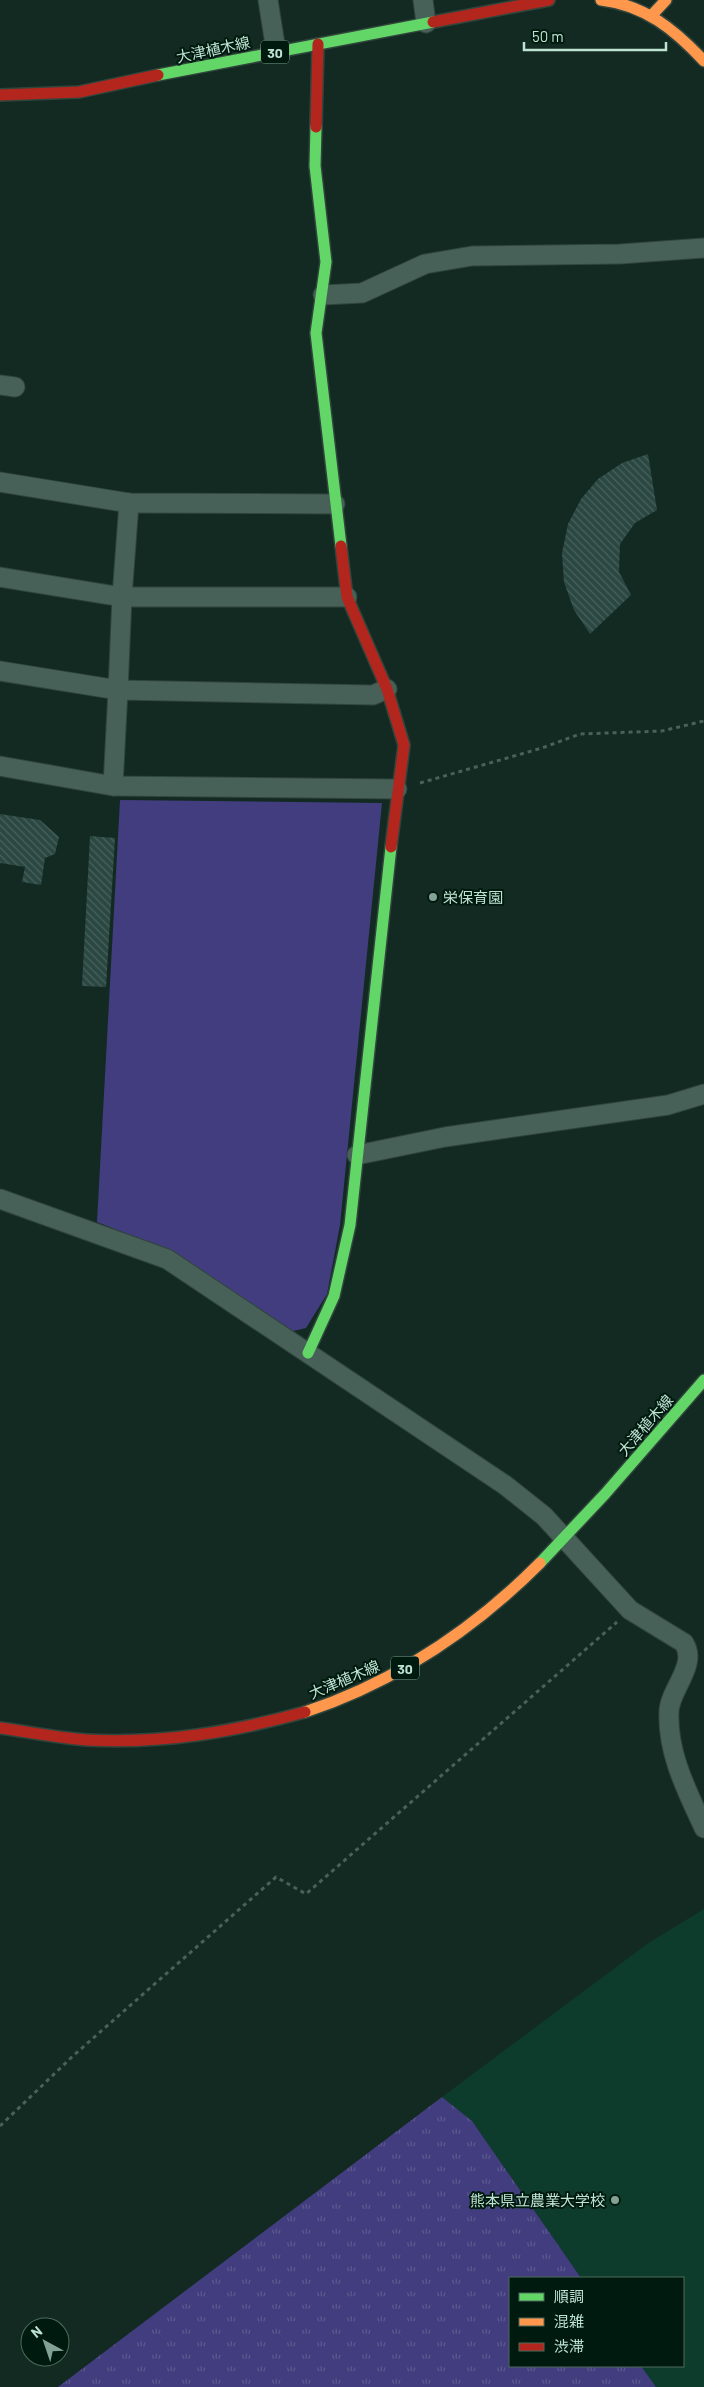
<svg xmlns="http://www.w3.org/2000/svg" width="704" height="2387" font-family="Barlow,'Noto Sans JP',sans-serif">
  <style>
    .built { fill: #0e3c2c }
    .grass { fill: url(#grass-tufts) }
    .pitch { fill: #423d7e }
    .building { fill: url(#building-back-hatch) }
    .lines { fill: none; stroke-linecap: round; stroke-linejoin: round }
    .street-casing { stroke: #30453c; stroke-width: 21 }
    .fast-casing { stroke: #30453c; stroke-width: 14 }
    .slow-casing { stroke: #30453c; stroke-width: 14 }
    .jam-casing { stroke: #30453c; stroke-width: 14 }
    .path { stroke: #4a6158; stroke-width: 3; stroke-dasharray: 4 4; stroke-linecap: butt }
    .street { stroke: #476158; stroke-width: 19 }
    .fast { stroke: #63d668; stroke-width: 11 }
    .slow { stroke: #ff974d; stroke-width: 11 }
    .jam { stroke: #b3261e; stroke-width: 11 }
    .poi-dot { fill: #82a294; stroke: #001a0f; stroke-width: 2 }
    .labels { text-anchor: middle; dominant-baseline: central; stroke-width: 4; stroke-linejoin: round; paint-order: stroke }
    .shield { fill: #001a0f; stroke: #85a798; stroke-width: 1 }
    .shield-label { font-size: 14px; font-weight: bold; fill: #bee3d2 }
    .street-label { font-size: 15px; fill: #bee3d2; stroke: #001a0f }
    .poi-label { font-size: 15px; fill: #bee3d2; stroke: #001a0f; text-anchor: start }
  </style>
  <defs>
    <pattern id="grass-tufts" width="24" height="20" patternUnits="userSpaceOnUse" patternTransform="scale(1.25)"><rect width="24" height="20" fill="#423d7e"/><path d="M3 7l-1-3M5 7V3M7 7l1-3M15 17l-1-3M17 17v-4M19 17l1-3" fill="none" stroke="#5c598f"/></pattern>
    <pattern id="building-back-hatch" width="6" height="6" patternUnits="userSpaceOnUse" patternTransform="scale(1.25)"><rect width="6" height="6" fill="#2b4741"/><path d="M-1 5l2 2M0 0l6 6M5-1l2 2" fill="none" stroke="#48615c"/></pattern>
  </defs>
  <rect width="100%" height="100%" fill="#122a22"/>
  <!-- built -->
  <polygon class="built" points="704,1909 704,2387 656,2387 641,2366 683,2366 683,2278 581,2278 472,2121 442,2097 647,1944"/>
  <!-- grass -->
  <polygon class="grass" points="442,2097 472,2121 581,2278 510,2278 510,2366 641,2366 656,2387 58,2387"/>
  <!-- pitch -->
  <polygon class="pitch" points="120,800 382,803 340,1225 327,1294 306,1328 289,1332 172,1252 97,1222"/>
  <!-- building -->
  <g class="building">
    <polygon points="648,454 657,510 635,523 620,544 619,572 631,595 590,634 574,610 564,582 562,553 568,524 581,499 598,479 622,463"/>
    <polygon points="0,814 40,820 59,837 55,854 45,858 41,885 22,882 25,867 0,863"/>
    <polygon points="90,836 115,838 106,987 82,986"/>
  </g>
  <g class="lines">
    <defs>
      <g id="street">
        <polyline points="268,0 276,51"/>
        <polyline points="423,0 426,23"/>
        <polyline points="323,295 362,293 425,264 472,256 620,254 704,248"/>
        <polyline points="0,385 15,387"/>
        <polyline points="0,482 129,503 335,504"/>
        <polyline points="129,503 122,597 347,597"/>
        <polyline points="0,577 122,597 118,690 0,671"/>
        <polyline points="0,766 113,786 397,789"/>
        <polyline points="113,786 118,690 373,695 387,689"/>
        <polyline points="357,1155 445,1137 668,1105 704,1094"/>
        <path d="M0 1199 167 1259 505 1485 544 1516 630 1610 684 1643C698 1665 670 1689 669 1711 667 1753 687 1791 704 1828"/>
      </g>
      <g id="fast">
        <polyline points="158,75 433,22"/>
        <polyline points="316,127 315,166 326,262 316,333 341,546"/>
        <polyline points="308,1353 334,1296 350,1225 391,847"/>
        <polyline points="540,1563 605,1494 704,1380"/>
      </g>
      <g id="slow">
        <path d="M601 0C645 5 675 30 704 61"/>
        <polyline points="652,15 666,0"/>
        <path d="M305 1712C395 1682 473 1630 540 1563"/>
      </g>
      <g id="jam">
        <polyline points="433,22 549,0"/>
        <polyline points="0,95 79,92 158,75"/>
        <polyline points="316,127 318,44"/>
        <polyline points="341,546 347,597 387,689 404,745 391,847"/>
        <path d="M0 1728C29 1732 58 1738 87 1740 162 1744 233 1732 305 1712"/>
      </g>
    </defs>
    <!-- street casing -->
    <use href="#street" class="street-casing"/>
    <!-- fast casing -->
    <use href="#fast" class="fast-casing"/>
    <!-- slow casing -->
    <use href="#slow" class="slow-casing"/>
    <!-- jam casing -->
    <use href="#jam" class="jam-casing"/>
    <!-- path -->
    <g class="path">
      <polyline points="420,783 542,748 580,734 662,731 704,721"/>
      <polyline points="0,2126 74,2055 276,1877 306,1894 617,1622"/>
    </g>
    <!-- street -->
    <use href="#street" class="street"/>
    <!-- fast -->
    <use href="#fast" class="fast"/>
    <!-- slow -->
    <use href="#slow" class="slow"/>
    <!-- jam -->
    <use href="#jam" class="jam"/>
  </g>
  <!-- markers -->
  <g class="poi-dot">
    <circle cx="433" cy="897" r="5"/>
    <circle cx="615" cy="2200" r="5"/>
  </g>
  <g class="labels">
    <!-- shield labels -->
    <g class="shield">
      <rect x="261" y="40.5" width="28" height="23" rx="4"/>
      <rect x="391" y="1656.5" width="28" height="23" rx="4"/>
    </g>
    <g class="shield-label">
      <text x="275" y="52">30</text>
      <text x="405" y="1668">30</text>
    </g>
    <!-- street labels -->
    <g class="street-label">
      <text transform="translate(213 49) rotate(-12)">大津植木線</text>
      <text transform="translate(645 1425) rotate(-49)">大津植木線</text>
      <text transform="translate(344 1679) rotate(-23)">大津植木線</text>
    </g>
    <!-- poi labels -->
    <g class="poi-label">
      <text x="443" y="897">栄保育園</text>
      <text x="605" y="2200" text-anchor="end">熊本県立農業大学校</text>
    </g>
  </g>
  <!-- legend -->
  <rect x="509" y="2277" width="175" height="90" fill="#001a0f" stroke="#4c6a5d"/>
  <rect x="519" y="2293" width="25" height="8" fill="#63d668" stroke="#4c6a5d"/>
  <text x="554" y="2302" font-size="15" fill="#bee3d2">順調</text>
  <rect x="519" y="2318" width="25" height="8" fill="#ff974d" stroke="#4c6a5d"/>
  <text x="554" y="2327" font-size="15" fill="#bee3d2">混雑</text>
  <rect x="519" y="2343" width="25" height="8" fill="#b3261e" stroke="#4c6a5d"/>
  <text x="554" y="2352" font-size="15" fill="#bee3d2">渋滞</text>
  <!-- north arrow -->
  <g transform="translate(45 2342) rotate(320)"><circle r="24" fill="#001a0f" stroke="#4c6a5d"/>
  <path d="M0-4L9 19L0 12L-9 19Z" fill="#82a294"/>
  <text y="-8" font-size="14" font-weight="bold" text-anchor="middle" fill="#bee3d2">N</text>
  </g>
  <!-- scale -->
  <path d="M524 42v8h142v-8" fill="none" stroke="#bee3d2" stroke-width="2.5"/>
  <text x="532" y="42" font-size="15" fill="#bee3d2" stroke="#001a0f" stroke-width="4" paint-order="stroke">50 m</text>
</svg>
